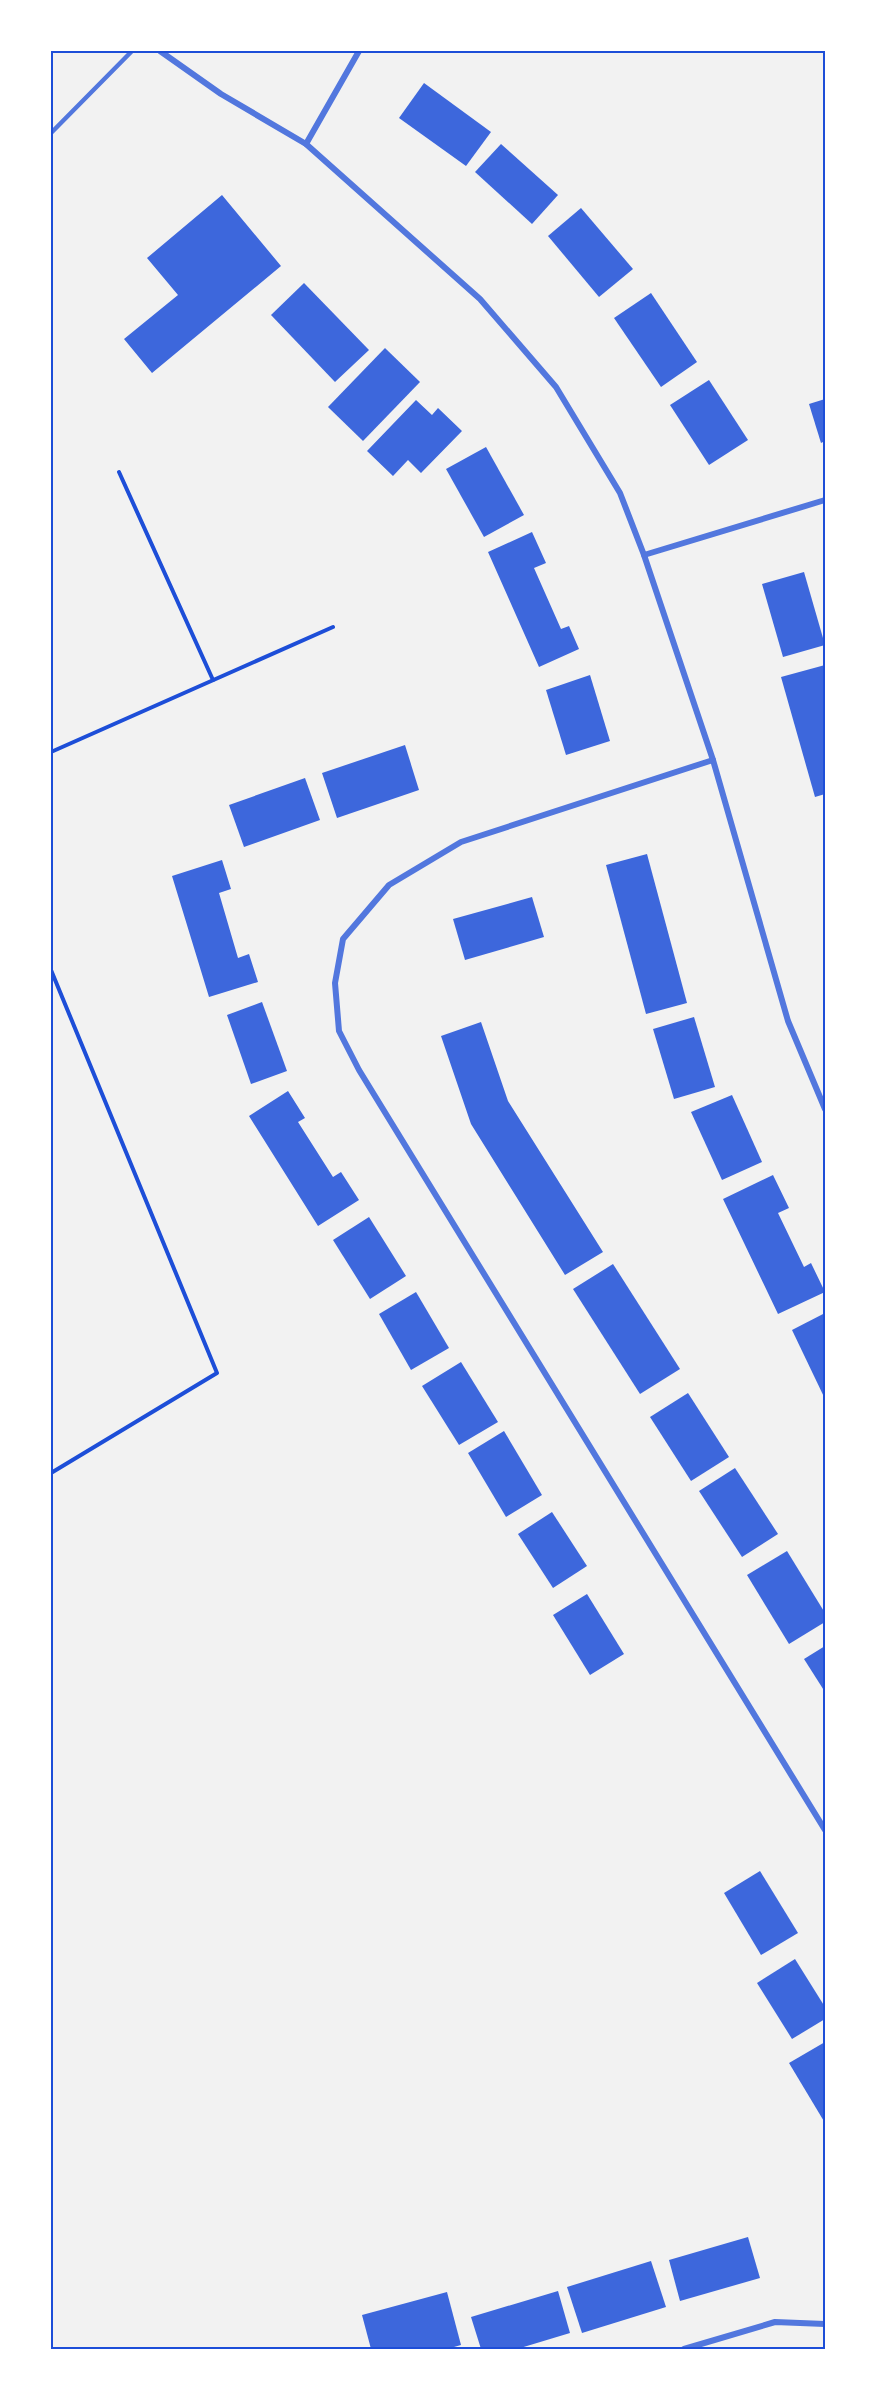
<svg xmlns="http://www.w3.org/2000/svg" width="876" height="2400" font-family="'Alegreya Sans',sans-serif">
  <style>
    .building { fill: #3d67dc }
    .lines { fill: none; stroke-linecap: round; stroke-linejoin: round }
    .path { stroke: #1d4ed8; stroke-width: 4 }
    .service { stroke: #5277de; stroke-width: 4.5 }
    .minor { stroke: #5277de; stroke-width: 6 }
    .neatline { fill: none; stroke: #1d4ed8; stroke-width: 2 }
  </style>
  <rect width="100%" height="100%" fill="#f2f2f2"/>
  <!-- building -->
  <g class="building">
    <polygon points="424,83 491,132 466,166 399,118"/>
    <polygon points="501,144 558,195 532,224 475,172"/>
    <polygon points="222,195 281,266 152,373 124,339 178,295 147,258"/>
    <polygon points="581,208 633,269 599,297 548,236"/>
    <polygon points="304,283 369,350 335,382 271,315"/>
    <polygon points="651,293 697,362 661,387 614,318"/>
    <polygon points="385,348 420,382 363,441 328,407"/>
    <polygon points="709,380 748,440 709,465 670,405"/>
    <polygon points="825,399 825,441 821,443 809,404"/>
    <polygon points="416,400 432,415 438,408 462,431 421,473 408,460 393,476 367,451"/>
    <polygon points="486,447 524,515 484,537 446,469"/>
    <polygon points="532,532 546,563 534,568 561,629 569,626 579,649 539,667 488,552"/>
    <polygon points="804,572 825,645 783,657 762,584"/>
    <polygon points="825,665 825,794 815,797 781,677"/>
    <polygon points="590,675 610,741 566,755 546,690"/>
    <polygon points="405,745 419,790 337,818 322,773"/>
    <polygon points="305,778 320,820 244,847 229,805"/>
    <polygon points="647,854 687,1003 646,1014 606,865"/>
    <polygon points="222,860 231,889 219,893 238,958 249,954 258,982 209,997 172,876"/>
    <polygon points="532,897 544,937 465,960 453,919"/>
    <polygon points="262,1002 287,1071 251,1084 227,1015"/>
    <polygon points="694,1017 715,1087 674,1099 653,1029"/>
    <polygon points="481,1022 508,1101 603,1252 565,1275 471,1124 441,1036"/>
    <polygon points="288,1091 305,1118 298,1122 333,1177 341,1172 359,1200 318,1226 249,1116"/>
    <polygon points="732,1095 762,1162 722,1180 691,1112"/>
    <polygon points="773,1175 789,1208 778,1213 804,1267 811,1263 825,1292 778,1314 723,1199"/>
    <polygon points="369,1217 406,1276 370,1299 333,1240"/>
    <polygon points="613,1264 680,1369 640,1394 573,1289"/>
    <polygon points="416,1292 449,1348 411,1370 379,1314"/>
    <polygon points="825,1313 825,1399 792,1330"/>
    <polygon points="461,1362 498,1422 459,1445 422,1386"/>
    <polygon points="688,1393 729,1457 691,1481 650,1417"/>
    <polygon points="504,1431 542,1495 506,1517 468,1453"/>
    <polygon points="735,1468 778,1534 742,1557 699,1491"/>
    <polygon points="552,1512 587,1566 553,1588 518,1534"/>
    <polygon points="787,1551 825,1613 825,1622 789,1644 747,1575"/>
    <polygon points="587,1594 624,1654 590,1675 553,1615"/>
    <polygon points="825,1646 825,1692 804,1659"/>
    <polygon points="760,1871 798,1933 761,1955 724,1893"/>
    <polygon points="795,1959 825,2007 825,2019 792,2039 757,1983"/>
    <polygon points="825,2042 825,2123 789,2063"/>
    <polygon points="748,2237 760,2278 680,2301 669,2260"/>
    <polygon points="651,2261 666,2307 582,2333 567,2287"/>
    <polygon points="558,2291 570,2333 517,2349 481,2349 471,2317"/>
    <polygon points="447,2292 461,2345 447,2349 371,2349 362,2315"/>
  </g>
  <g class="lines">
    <!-- path -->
    <g class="path">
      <polyline points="119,472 213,680"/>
      <polyline points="51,752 333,627"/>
      <polyline points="51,970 217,1373 51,1473"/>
    </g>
    <!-- service -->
    <polyline class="service" points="51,133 132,51"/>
    <!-- minor -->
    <g class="minor">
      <polyline points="160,51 221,94 306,144 480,299 556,387 620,493 644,555 713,760 788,1021 825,1109"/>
      <polyline points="306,144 359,51"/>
      <polyline points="644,555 825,500"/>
      <polyline points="713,760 461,842 389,885 343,939 335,983 339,1031 359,1070 825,1830"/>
      <polyline points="684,2349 775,2322 825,2324"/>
    </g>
  </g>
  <!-- border -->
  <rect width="876" height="2400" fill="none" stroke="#ffffff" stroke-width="105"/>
  <rect x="52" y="52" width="772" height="2296" class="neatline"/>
</svg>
